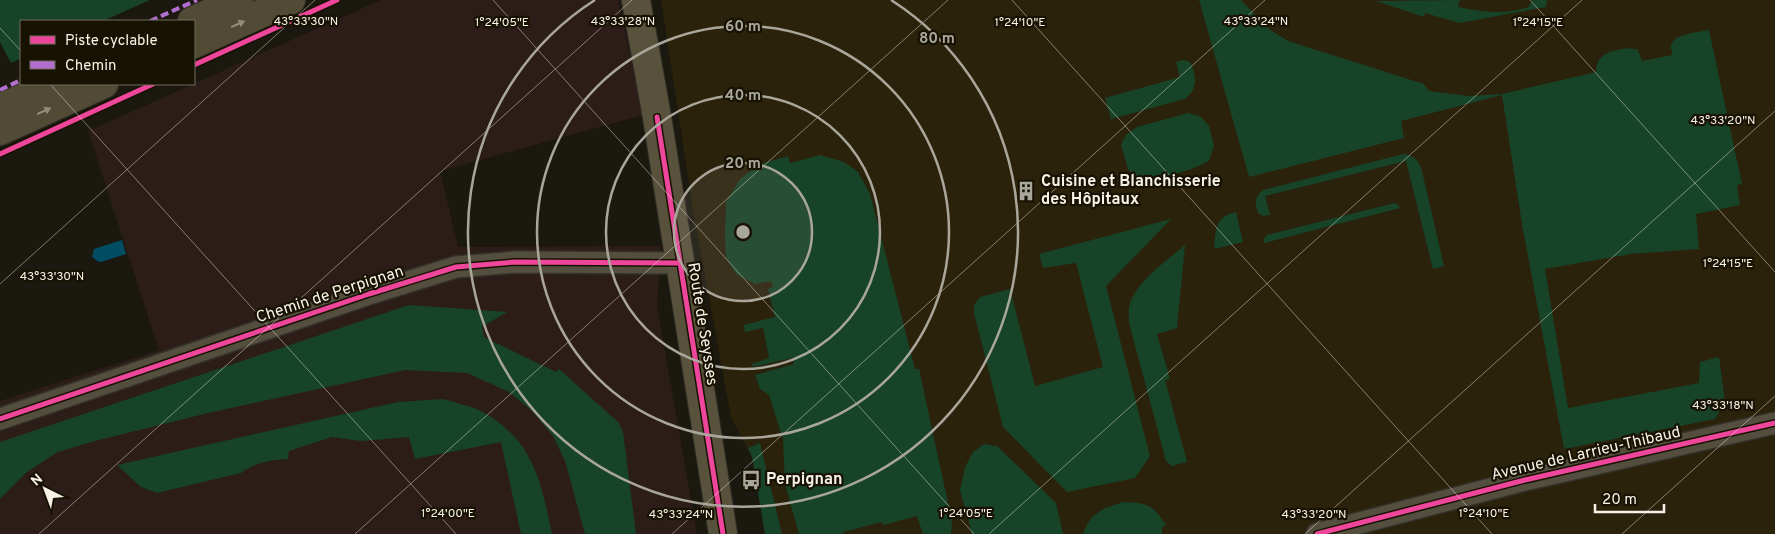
<svg xmlns="http://www.w3.org/2000/svg" width="1775" height="534" font-family="Overpass,sans-serif">
  <style>
    .built { fill: #2b220b }
    .industrial { fill: #2d1d18 }
    .green { fill: #174328 }
    .water { fill: #024d63 }
    .lines { fill: none; stroke-linecap: round; stroke-linejoin: round }
    .street-casing { stroke: #34312a; stroke-width: 24 }
    .secondary-casing { stroke: #34312a; stroke-width: 30 }
    .primary-casing { stroke: #34312a; stroke-width: 30 }
    .street { stroke: #534e3e; stroke-width: 21 }
    .secondary { stroke: #58523c; stroke-width: 28 }
    .primary { stroke: #514a35; stroke-width: 28 }
    .quiet { stroke: #b36fd0; stroke-width: 4; stroke-dasharray: 8 4; stroke-linecap: butt }
    .cycleway-casing { stroke: #181202; stroke-width: 8 }
    .cycleway { stroke: #ed469a; stroke-width: 5 }
    .oneway { fill: #938d7c }
    .ticks { fill: none; stroke: #f6f2e6; stroke-width: 1; stroke-opacity: 0.45 }
    .ring { fill: none; stroke: #a9a69b; stroke-width: 2.5 }
    .labels { text-anchor: middle; dominant-baseline: central; stroke-width: 4.5; stroke-linejoin: round; paint-order: stroke }
    .poi-label { font-size: 16px; font-weight: bold; fill: #f6f2e6; stroke: #181202; text-anchor: start }
    .street-label { font-size: 16px; fill: #f6f2e6; stroke: #181202 }
    .ticks-label { font-size: 12px; text-anchor: middle; fill: #f6f2e6; stroke: #181202; stroke-width: 4.5; stroke-linejoin: round; paint-order: stroke }
    .centre { fill: #a9a69b; stroke: #181202; stroke-width: 2.5 }
    .ring-label { font-size: 15px; text-anchor: middle; font-weight: bold; fill: #a9a69b; stroke: #181202; stroke-width: 4.5; stroke-linejoin: round; paint-order: stroke }
  </style>
  <rect width="100%" height="100%" fill="#1b180f"/>
  <!-- built -->
  <polygon class="built" points="661,0 1775,0 1775,534 765,534 752,457 731,417 693,210"/>
  <!-- industrial -->
  <polygon class="industrial" points="381,0 618,0 643,115 440,171 458,247 661,246 657,306 697,534 0,534 0,401 159,350 88,131"/>
  <!-- green -->
  <g class="green">
    <polygon points="0,0 150,0 103,21 21,21 21,58 11,63 0,42"/>
    <path d="M1199 0H1241L1269 29 1288 41 1424 84 1429 91 1469 96 1502 94 1596 72C1596 68 1597 63 1599 60 1605 50 1629 46 1638 50L1642 61 1672 55C1672 52 1671 49 1671 46 1672 34 1699 32 1709 30L1742 184 1737 185 1740 205 1696 214 1699 249 1630 254 1545 269 1568 408 1699 383 1700 362 1719 357 1725 401 1715 419 1564 449 1522 224 1502 95 1401 121 1404 138 1249 177Z"/>
    <path d="M1460 0 1458 7C1482 12 1505 15 1528 7L1533 0H1547L1546 7 1459 23 1425 13 1424 17 1376 1Z"/>
    <path d="M1183 60 1190 62C1197 76 1198 89 1185 99L1111 119 1105 98 1180 77 1176 62Z"/>
    <path d="M1188 113 1201 117 1209 126 1214 146 1209 161C1188 172 1161 179 1137 178L1128 169 1121 145 1126 135 1137 127Z"/>
    <path d="M1403 154C1413 155 1416 158 1421 167L1444 266 1433 269 1406 161 1265 196 1270 215 1263 216 1258 213C1255 202 1254 198 1263 190Z"/>
    <polygon points="820,155 844,162 858,172 870,194 915,369 919,369 952,521 951,534 923,534 917,516 884,525 882,522 843,532 843,534 799,534 785,484 783,439 769,395 760,389 755,375 794,364 792,358 753,367 752,364 769,358 763,328 745,332 744,325 775,317 768,289 773,287 771,281 755,284 736,274 726,257 725,237 726,202 740,179 760,164 788,156 790,163"/>
    <polygon points="1395,203 1398,205 1400,208 1264,243 1264,239 1267,235"/>
    <path d="M1236 212 1243 242 1214 249C1216 231 1214 217 1236 212Z"/>
    <polygon points="1171,219 1106,286 1150,456 1135,478 1067,492 1003,427 974,313 974,305 980,297 1010,289 1035,386 1103,367 1076,263 1043,268 1039,254"/>
    <path d="M1185 245 1177 328 1157 334 1170 379 1165 380 1187 462 1172 466 1166 461 1129 323C1129 318 1128 313 1129 308 1133 283 1167 261 1185 245Z"/>
    <polygon points="409,305 507,312 482,327 484,337 556,372 559,369 618,422 623,432 636,534 585,534 565,461 553,436 532,411 509,392 467,373 405,370 204,414 95,441 58,452 27,472 0,499 0,442"/>
    <path d="M444 399C456 403 470 406 481 411 533 439 541 481 552 534H521L501 442 415 459 409 437 361 441 332 437 289 451 288 459C271 460 256 462 241 473L157 493 141 487 117 465 398 402Z"/>
    <polygon points="760,443 782,534 765,534 752,457 748,448"/>
    <polygon points="984,444 997,446 1056,503 1063,534 972,534 960,490 965,467 973,452"/>
    <path d="M1123 502C1148 503 1152 504 1166 525L1162 527V534H1083C1091 512 1102 509 1123 502Z"/>
  </g>
  <!-- water -->
  <polygon class="water" points="122,240 126,254 101,262 97,261 92,257 94,249"/>
  <g class="lines">
    <defs>
      <g id="street">
        <polyline points="0,419 369,294 456,267 515,262 679,263"/>
        <polyline points="1317,534 1525,480 1775,423"/>
      </g>
      <polyline id="secondary" points="636,0 657,117 723,534"/>
      <g id="primary">
        <polyline points="192,21 239,0"/>
        <polyline points="194,44 291,0"/>
        <polyline points="0,108 54,84"/>
        <polyline points="0,131 104,84"/>
      </g>
    </defs>
    <!-- street casing -->
    <use href="#street" class="street-casing"/>
    <!-- secondary casing -->
    <use href="#secondary" class="secondary-casing"/>
    <!-- primary casing -->
    <use href="#primary" class="primary-casing"/>
    <!-- street -->
    <use href="#street" class="street"/>
    <!-- secondary -->
    <use href="#secondary" class="secondary"/>
    <!-- primary -->
    <use href="#primary" class="primary"/>
    <!-- quiet -->
    <g class="quiet">
      <polyline points="150,21 197,0"/>
      <polyline points="0,90 21,80"/>
    </g>
    <defs>
      <g id="cycleway">
        <polyline points="194,65 337,0"/>
        <polyline points="657,117 723,534"/>
        <polyline points="0,154 153,84"/>
        <polyline points="0,419 369,294 456,267 515,262 679,263"/>
        <polyline points="1317,534 1525,480 1775,423"/>
      </g>
    </defs>
    <!-- cycleway casing -->
    <use href="#cycleway" class="cycleway-casing"/>
    <!-- cycleway -->
    <use href="#cycleway" class="cycleway"/>
  </g>
  <!-- one-way arrows -->
  <defs><path id="oneway-solid" d="M-6-.8H1V-3.2L6.5 0L1 3.2V.8H-6Z" transform="scale(1.25)"/></defs>
  <g class="oneway">
    <use href="#oneway-solid" transform="translate(238 24) rotate(-24)"/>
    <use href="#oneway-solid" transform="translate(44 111) rotate(-24)"/>
  </g>
  <!-- ticks -->
  <path class="ticks" d="M493 0 974 534M1012 0 1492 534M1530 0 1775 272M0 28 21 51M50 84 456 534M0 284 315 0M39 534 632 0M355 534 948 0M672 534 1265 0M989 534 1582 0M1305 534 1775 111M1622 534 1775 396"/>
  <!-- distance rings -->
  <circle cx="743" cy="232" r="69" fill="#a9a69b" fill-opacity=".12"/>
  <g class="ring">
    <circle cx="743" cy="232" r="69"/>
    <circle cx="743" cy="232" r="137"/>
    <circle cx="743" cy="232" r="206"/>
    <path d="M891 0A275 275 0 1 1 595 0"/>
  </g>
  <!-- icons -->
  <defs>
    <symbol id="building-bare" viewBox="-9 -9 18 18"><path d="M-4-6H4V6H1V3H-1V6H-4ZM-2.5-4.3h1.7v1.8h-1.7ZM.8-4.3h1.7v1.8H.8ZM-2.5-1h1.7V.8h-1.7ZM.8-1h1.7V.8H.8Z" fill="#a9a69b" stroke="#181202" stroke-width="2.5" paint-order="stroke"/></symbol>
    <symbol id="bus-bare" viewBox="-9 -9 18 18"><path d="M-5-6H5V4H4V6H2V4H-2V6H-4V4H-5ZM-3.5-4V0h7V-4ZM-3.5 1.2v1.5H-2V1.2ZM2 1.2v1.5H3.5V1.2Z" fill="#a9a69b" stroke="#181202" stroke-width="2.5" paint-order="stroke"/></symbol>
  </defs>
  <g fill-rule="evenodd">
    <use href="#building-bare" x="1012" y="177" width="28" height="28"/>
    <use href="#bus-bare" x="737" y="466" width="28" height="28"/>
  </g>
  <g class="labels">
    <!-- poi labels -->
    <g class="poi-label">
      <text x="1041" y="182">Cuisine et Blanchisserie<tspan x="1041" dy="18">des Hôpitaux</tspan></text>
      <text x="766" y="480">Perpignan</text>
    </g>
    <!-- street labels -->
    <g class="street-label">
      <text transform="translate(330 295) rotate(-18)">Chemin de Perpignan</text>
      <text transform="translate(702 324) rotate(81)">Route de Seysses</text>
      <text transform="translate(1586 454) rotate(-13)">Avenue de Larrieu-Thibaud</text>
    </g>
  </g>
  <g class="ticks-label">
    <text x="306" y="25">43°33'30"N</text>
    <text x="623" y="25">43°33'28"N</text>
    <text x="1256" y="25">43°33'24"N</text>
    <text x="502" y="26">1°24'05"E</text>
    <text x="1020" y="26">1°24'10"E</text>
    <text x="1538" y="26">1°24'15"E</text>
    <text x="1723" y="124">43°33'20"N</text>
    <text x="1728" y="267">1°24'15"E</text>
    <text x="52" y="280">43°33'30"N</text>
    <text x="1723" y="409">43°33'18"N</text>
    <text x="448" y="517">1°24'00"E</text>
    <text x="966" y="517">1°24'05"E</text>
    <text x="1484" y="517">1°24'10"E</text>
    <text x="681" y="518">43°33'24"N</text>
    <text x="1314" y="518">43°33'20"N</text>
  </g>
  <circle cx="743" cy="232" r="8" class="centre"/>
  <g class="ring-label">
    <text x="743" y="31">60 m</text>
    <text x="937" y="43">80 m</text>
    <text x="743" y="100">40 m</text>
    <text x="743" y="168">20 m</text>
  </g>
  <!-- legend -->
  <rect x="20" y="20" width="175" height="65" fill="#181202" stroke="#716c5d"/>
  <rect x="30" y="36" width="25" height="8" fill="#ed469a" stroke="#716c5d"/>
  <text x="65" y="45" font-size="15" fill="#f6f2e6">Piste cyclable</text>
  <rect x="30" y="61" width="25" height="8" fill="#b36fd0" stroke="#716c5d"/>
  <text x="65" y="70" font-size="15" fill="#f6f2e6">Chemin</text>
  <!-- north arrow -->
  <g transform="translate(45 489) rotate(318)" stroke="#181202" stroke-width="4" paint-order="stroke">
  <path d="M0-4L9 19L0 12L-9 19Z" fill="#f6f2e6"/>
  <text y="-8" font-size="14" font-weight="bold" text-anchor="middle" fill="#f6f2e6">N</text>
  </g>
  <!-- scale -->
  <path d="M1595 504v8h69v-8" fill="none" stroke="#f6f2e6" stroke-width="2.5"/>
  <text x="1602" y="504" font-size="15" fill="#f6f2e6" stroke="#181202" stroke-width="4" paint-order="stroke">20 m</text>
</svg>
